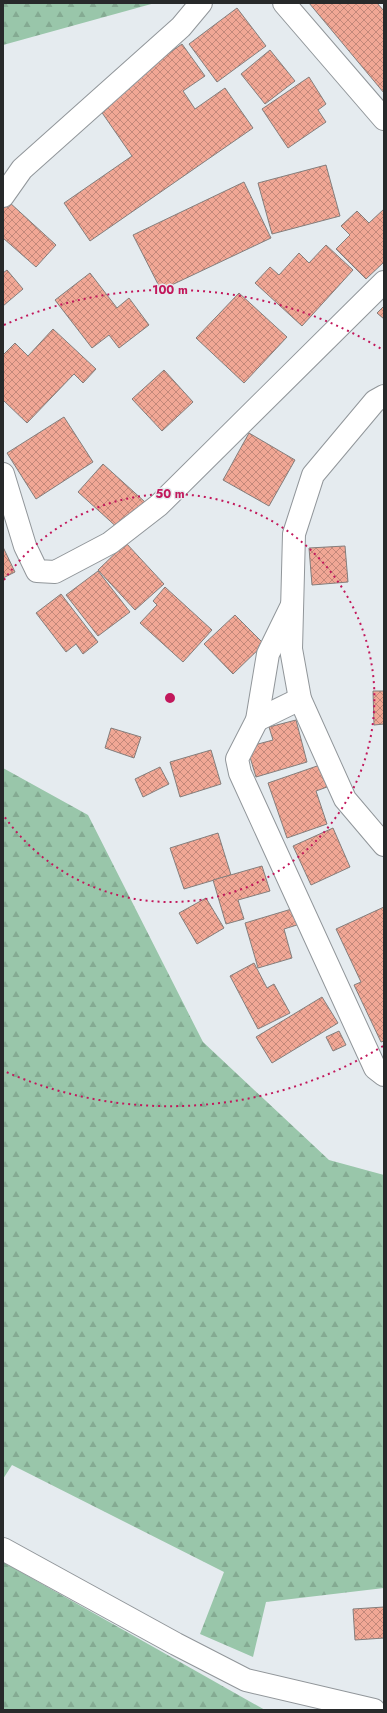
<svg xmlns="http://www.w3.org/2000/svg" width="387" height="1713" font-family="Jost,sans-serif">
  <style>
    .forest { fill: url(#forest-firs) }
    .building { fill: url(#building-cross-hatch); stroke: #847e7c }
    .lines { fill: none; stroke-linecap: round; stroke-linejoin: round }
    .street-casing { stroke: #91969a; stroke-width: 24 }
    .street { stroke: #fff; stroke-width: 22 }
    .ring { fill: none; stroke: #c2185b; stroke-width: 2; stroke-dasharray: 2 4 }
    .centre { fill: #c2185b; stroke: #e5ebef; stroke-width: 2 }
    .ring-label { font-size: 12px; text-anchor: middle; font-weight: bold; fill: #c2185b; stroke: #e5ebef; stroke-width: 3; stroke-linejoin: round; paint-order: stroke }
  </style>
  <defs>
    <pattern id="forest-firs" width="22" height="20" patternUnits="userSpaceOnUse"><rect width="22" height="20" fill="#99c6aa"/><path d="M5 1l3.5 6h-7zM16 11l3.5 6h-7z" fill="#84aa92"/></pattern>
    <pattern id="building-cross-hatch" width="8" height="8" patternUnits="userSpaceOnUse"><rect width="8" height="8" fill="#f1a795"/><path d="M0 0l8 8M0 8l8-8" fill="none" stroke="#c3887a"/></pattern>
  </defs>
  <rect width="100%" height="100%" fill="#e5ebef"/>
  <!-- forest -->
  <g class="forest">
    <polygon points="3,3 155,3 3,45"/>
    <polygon points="3,768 88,815 203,1042 329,1160 384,1175 384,1588 266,1602 253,1657 200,1634 224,1572 12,1465 3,1479"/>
    <polygon points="3,1562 12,1567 265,1710 3,1710"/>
  </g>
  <!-- building -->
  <g class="building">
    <polygon points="309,3 377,3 384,11 384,93"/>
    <polygon points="237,8 266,46 217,82 189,44"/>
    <polygon points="182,44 205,76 183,91 195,109 225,88 253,128 90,241 64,203 132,156 96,104"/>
    <polygon points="270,50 295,81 265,104 241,74"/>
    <polygon points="309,77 326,104 318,110 326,122 288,148 262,109"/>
    <polygon points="326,165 340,216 272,234 258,183"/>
    <polygon points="244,182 271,238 161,290 133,235"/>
    <polygon points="9,202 56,245 36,267 3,238 3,209"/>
    <polygon points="384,209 384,262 366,279 336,249 350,235 341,226 357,211 369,223"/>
    <polygon points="326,245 353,270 302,326 255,283 270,267 279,275 299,253 309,263"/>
    <polygon points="7,270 23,289 3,306 3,273"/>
    <polygon points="90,273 117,308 129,298 149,325 119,348 109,335 92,348 55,300"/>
    <polygon points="239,293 287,337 244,383 196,338"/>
    <polygon points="384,306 384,319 377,313"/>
    <polygon points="53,329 96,369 83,383 74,374 27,423 3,400 3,355 15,343 28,356"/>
    <polygon points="164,370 193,402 162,431 132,399"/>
    <polygon points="64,417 93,462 36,499 7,453"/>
    <polygon points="249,433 295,460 269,506 223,480"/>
    <polygon points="103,464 145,502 120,530 78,492"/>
    <polygon points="126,543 164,584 135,610 98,570"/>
    <polygon points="345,546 348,582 312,585 309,548"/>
    <polygon points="3,547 15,572 3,578"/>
    <polygon points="98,571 130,612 98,636 66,595"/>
    <polygon points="165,587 212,630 183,662 140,623 157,605 153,601"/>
    <polygon points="61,594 98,642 83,654 76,644 66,652 36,613"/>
    <polygon points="235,615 264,644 233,674 204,644"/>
    <polygon points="373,691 384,691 384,724 374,725"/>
    <polygon points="296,720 307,762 256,777 247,747 273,740 269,727"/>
    <polygon points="111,728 141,737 134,758 105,748"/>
    <polygon points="211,750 221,784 180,797 170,762"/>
    <polygon points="320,765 327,787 316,791 327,824 287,838 268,783"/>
    <polygon points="160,767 169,784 143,797 135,779"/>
    <polygon points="333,828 350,867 311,885 293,846"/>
    <polygon points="218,833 231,875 184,889 170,848"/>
    <polygon points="262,866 270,891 238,900 244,919 226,924 213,880"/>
    <polygon points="206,898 224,928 197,944 179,913"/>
    <polygon points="384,907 384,1041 381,1042 354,985 361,982 336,929"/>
    <polygon points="295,908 300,924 284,929 292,958 258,968 245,923"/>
    <polygon points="254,963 267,988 274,984 290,1013 258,1029 230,976"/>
    <polygon points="322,997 338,1023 272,1063 256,1037"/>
    <polygon points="339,1031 346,1045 333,1051 326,1037"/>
    <polygon points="384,1607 384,1638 355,1640 353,1609"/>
  </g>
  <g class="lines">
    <defs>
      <g id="street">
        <polyline points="284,3 384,119"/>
        <polyline points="3,196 22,169 181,27 201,3"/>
        <polyline points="384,396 375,401 313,475 294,534 291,649 300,699 345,799 384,845"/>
        <polyline points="3,474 25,546 37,571 55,572 110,543 159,505 384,282"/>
        <polyline points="292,605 268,654 257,720 237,759 240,773 375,1068 384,1075"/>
        <polyline points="257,720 300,699"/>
        <polyline points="3,1549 176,1644 246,1680 374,1710"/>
      </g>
    </defs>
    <!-- street casing -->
    <use href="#street" class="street-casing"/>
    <!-- street -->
    <use href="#street" class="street"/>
  </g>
  <!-- distance rings -->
  <g class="ring">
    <path d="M4 580A204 204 0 1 1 4 816"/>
    <path d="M383 1046A408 408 0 0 1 4 1071M4 325A408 408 0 0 1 383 350"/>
  </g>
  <circle cx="170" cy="698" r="6" class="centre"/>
  <g class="ring-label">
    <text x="170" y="294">100 m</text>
    <text x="170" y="498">50 m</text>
  </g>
  <!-- border -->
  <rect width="387" height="1713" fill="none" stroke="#27292a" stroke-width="8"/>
</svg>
